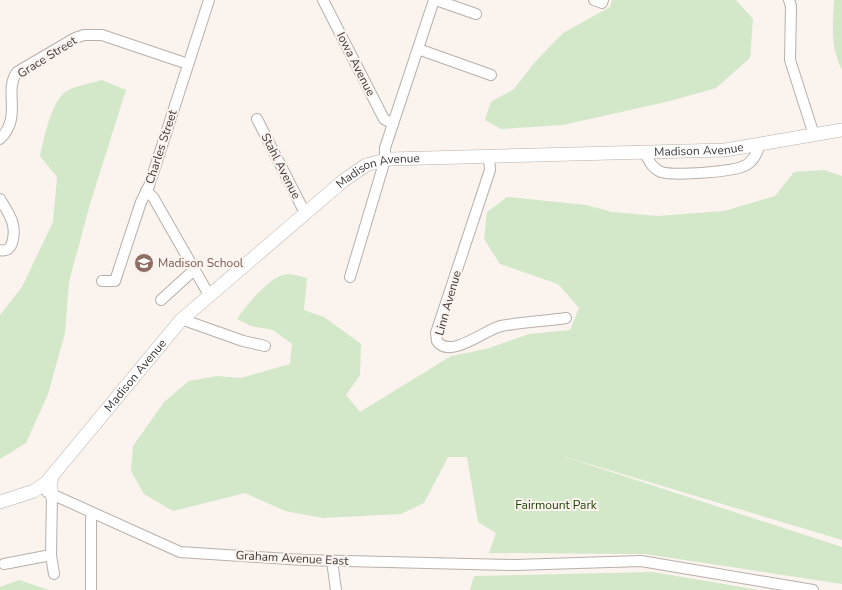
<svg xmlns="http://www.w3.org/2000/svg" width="842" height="590" font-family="'Nunito Sans',sans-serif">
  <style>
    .green { fill: #d2e8c8 }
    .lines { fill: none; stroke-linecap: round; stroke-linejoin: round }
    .minor-casing { stroke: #b7b0ab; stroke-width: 12 }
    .major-casing { stroke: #b7b0ab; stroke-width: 14 }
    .minor { stroke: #fff; stroke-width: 10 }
    .major { stroke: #fff; stroke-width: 13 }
    .labels { text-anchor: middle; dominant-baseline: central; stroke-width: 4; stroke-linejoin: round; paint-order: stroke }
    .street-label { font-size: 12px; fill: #3d3938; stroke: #fbf3ee }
    .education-label { font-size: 12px; fill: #785e54; stroke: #fbf3ee; text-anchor: start }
    .park-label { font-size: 12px; fill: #1a3e00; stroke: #fbf3ee }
  </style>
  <rect width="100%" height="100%" fill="#fbf3ee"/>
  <!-- green -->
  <g class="green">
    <polygon points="612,0 736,0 753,19 750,58 716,88 670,101 563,125 501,129 485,120 491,102 514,89 535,62 563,33 610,7"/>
    <path d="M834 0H842V70C830 45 833 27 834 0Z"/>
    <path d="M102 80 126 90 90 204 69 282 65 333 48 394 26 443 0 459V315L22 287 53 222 57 177 40 156C44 139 50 108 62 95 68 87 92 83 102 80Z"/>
    <path d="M824 170 842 176V540L556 454 842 547V584L645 554 489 553 496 533 478 522 467 457H448L424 503 401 514 323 518 285 511 245 493 173 511 144 494 131 471 133 446 164 402 189 381 217 376 241 378 290 364 292 344 273 330 251 326 237 319C247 305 270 275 288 274 294 274 301 277 307 278L304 310 324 317 361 344 360 375 346 395 360 412 451 356 486 349 529 334 570 330 579 308 558 284 500 264 484 239 487 212 507 197 586 205 612 212 658 216 724 211 775 196 794 172Z"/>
    <polygon points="653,572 759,590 470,590 474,576"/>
    <polygon points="19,580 49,590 0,590 0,587"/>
  </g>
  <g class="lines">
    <defs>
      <g id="minor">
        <polyline points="323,0 384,119 393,124"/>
        <polyline points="436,0 476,14"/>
        <polyline points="594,0 602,3 603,0"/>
        <polyline points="789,0 791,6 790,60 814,135"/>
        <polyline points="418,49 491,75"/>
        <polyline points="257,119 305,213"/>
        <path d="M0 139C23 117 3 91 17 72L75 38 84 35H102L188 64"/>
        <path d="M645 153C649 161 652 168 661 172 674 176 735 172 746 165 754 161 757 152 760 145"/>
        <path d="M489 158 490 170 436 333 437 341C450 360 486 329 501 326 522 322 545 321 566 318"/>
        <polyline points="146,191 153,197 209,295"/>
        <path d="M0 199C4 206 9 213 12 221 15 230 15 254 0 250"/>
        <polyline points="350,277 385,160 385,148 434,0"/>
        <polyline points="102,281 115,281 141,202 149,186 209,0"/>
        <polyline points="161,300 194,270"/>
        <polyline points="181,319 243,341 265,346"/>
        <polyline points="47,492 180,552 304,560 515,565 641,561 813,590"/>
        <polyline points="52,495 51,555 54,574"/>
        <polyline points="332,561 336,590"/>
        <polyline points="4,564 51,555"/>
        <polyline points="91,590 91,519 92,514"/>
      </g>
      <g id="major">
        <polyline points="52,495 50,485 52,477"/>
        <path id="s1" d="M0 502 34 491 46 483 181 320 343 181 366 165 390 159 725 150 842 130"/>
      </g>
    </defs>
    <!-- minor casing -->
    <use href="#minor" class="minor-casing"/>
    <!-- major casing -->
    <use href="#major" class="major-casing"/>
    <!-- minor -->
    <use href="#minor" class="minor"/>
    <!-- major -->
    <use href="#major" class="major"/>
  </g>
  <!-- icons -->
  <defs>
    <symbol id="school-disc" viewBox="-11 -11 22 22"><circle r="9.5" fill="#8d6e63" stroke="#fbf3ee"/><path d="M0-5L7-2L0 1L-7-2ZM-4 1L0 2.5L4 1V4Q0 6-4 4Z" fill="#fff"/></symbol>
  </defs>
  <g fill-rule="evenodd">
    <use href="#school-disc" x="133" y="252" width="22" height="22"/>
  </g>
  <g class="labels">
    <!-- street labels -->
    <g class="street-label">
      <text transform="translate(47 57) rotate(-32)">Grace Street</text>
      <text transform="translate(356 64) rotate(63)">Iowa Avenue</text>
      <text transform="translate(161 147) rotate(-72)">Charles Street</text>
      <text stroke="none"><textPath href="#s1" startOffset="837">Madison Avenue</textPath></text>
      <text transform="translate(281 166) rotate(63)">Stahl Avenue</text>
      <text stroke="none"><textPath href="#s1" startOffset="513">Madison Avenue</textPath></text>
      <text transform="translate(448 303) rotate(-74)">Linn Avenue</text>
      <text stroke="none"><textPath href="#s1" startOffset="190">Madison Avenue</textPath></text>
      <text transform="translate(292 558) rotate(3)">Graham Avenue East</text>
    </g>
    <!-- education labels -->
    <g class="education-label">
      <text x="158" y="263">Madison School</text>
    </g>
    <!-- park labels -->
    <g class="park-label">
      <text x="556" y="505">Fairmount Park</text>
    </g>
  </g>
</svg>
